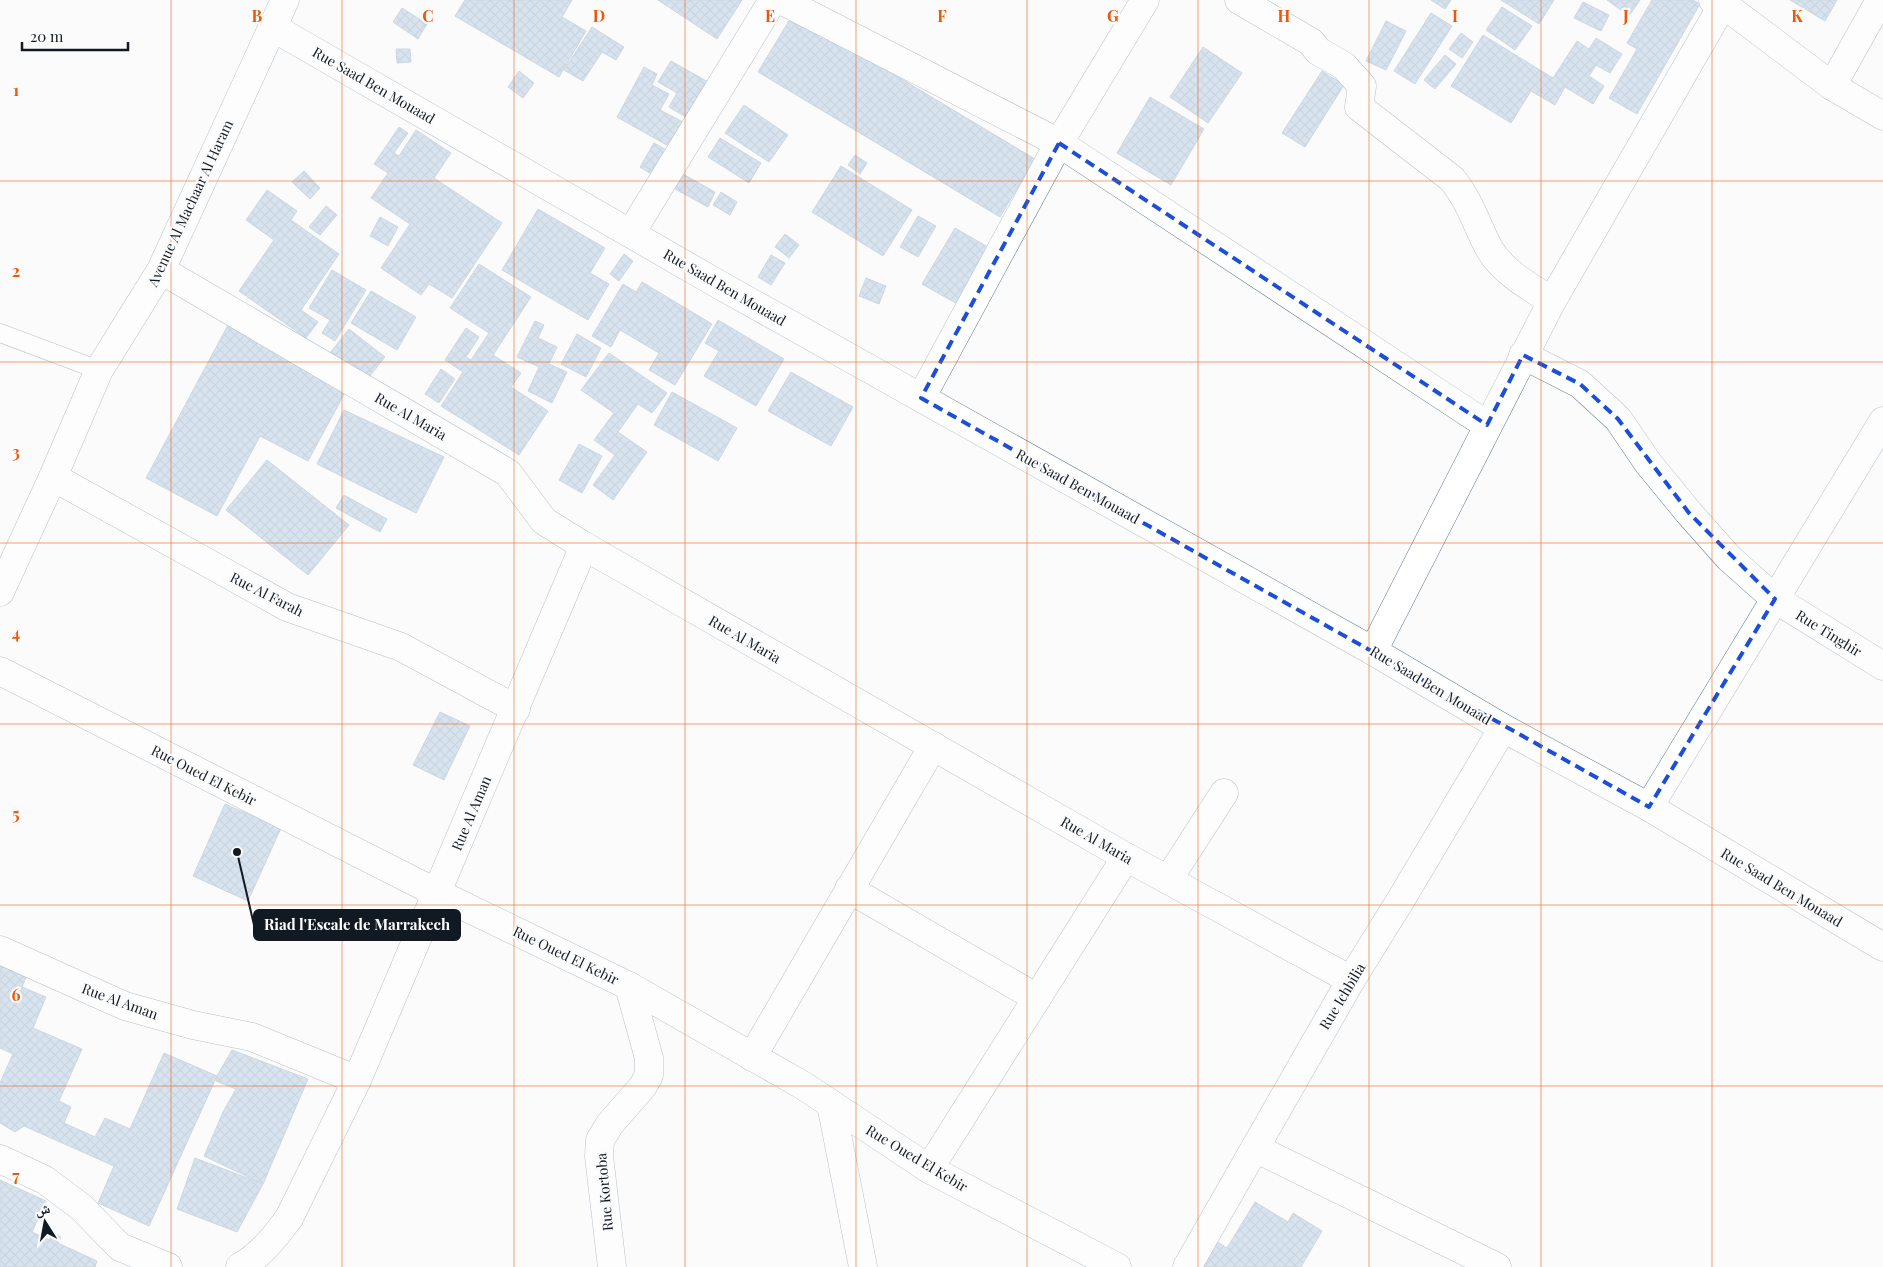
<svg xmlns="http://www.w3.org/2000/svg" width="1883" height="1267" font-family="'Playfair Display','Noto Naskh Arabic',serif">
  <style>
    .building { fill: url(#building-cross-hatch); stroke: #92acc4 }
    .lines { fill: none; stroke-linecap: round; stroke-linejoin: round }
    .lane-casing { stroke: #647d93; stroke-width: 19 }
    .street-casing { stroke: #647d93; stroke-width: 29 }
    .lane { stroke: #fff; stroke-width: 18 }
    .street { stroke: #fff; stroke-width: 28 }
    .marked { fill: none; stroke: #1d4ed8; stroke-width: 4; stroke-dasharray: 10 6; stroke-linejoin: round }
    .grid { fill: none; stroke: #e8590c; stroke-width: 1; stroke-opacity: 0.55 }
    .labels { text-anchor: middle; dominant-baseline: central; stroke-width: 4.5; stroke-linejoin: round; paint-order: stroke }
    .street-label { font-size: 14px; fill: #111a23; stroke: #fbfbfb }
    .grid-label { font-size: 16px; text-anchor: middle; font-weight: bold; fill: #e8590c; stroke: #fbfbfb; stroke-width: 4.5; stroke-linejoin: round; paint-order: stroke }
    .leader { fill: none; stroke: #111a23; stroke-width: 2 }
    .callout-dot { fill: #111a23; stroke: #fbfbfb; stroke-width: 2 }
    .callout { fill: #111a23; stroke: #111a23; stroke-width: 2 }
    .callout-label { font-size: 15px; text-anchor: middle; font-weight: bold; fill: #fff }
  </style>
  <defs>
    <pattern id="building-cross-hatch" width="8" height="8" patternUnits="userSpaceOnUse" patternTransform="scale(1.25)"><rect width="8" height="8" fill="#abc5de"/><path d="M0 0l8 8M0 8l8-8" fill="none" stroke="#92a9be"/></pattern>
  </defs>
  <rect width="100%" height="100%" fill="#fbfbfb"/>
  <!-- building -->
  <g class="building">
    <polygon points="465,0 572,0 562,17 586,31 559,77 455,16"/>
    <polygon points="658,0 742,0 717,39"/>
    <polygon points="1431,0 1451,0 1445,9"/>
    <polygon points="1501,0 1554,0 1539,24"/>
    <polygon points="1607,0 1640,0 1629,16"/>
    <polygon points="1652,0 1693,0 1700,4 1637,114 1609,98 1637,49 1627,43"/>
    <polygon points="1790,0 1837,0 1825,21"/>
    <polygon points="1583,2 1609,15 1601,31 1574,18"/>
    <polygon points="1502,7 1532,26 1515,50 1486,30"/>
    <polygon points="402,8 427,24 418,39 393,22"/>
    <polygon points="1431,13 1452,26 1415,84 1394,71"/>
    <polygon points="793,14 1035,159 1000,217 758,72"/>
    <polygon points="1386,21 1406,31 1386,70 1366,61"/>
    <polygon points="592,27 624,47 616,60 602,52 583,81 564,70"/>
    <polygon points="1461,33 1473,42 1462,58 1449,49"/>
    <polygon points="1483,35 1553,78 1577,41 1589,49 1596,38 1622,54 1610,73 1596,65 1589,76 1604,86 1593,104 1565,87 1555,105 1531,91 1511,123 1451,86"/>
    <polygon points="1203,47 1242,73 1208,123 1170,97"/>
    <polygon points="396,49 410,49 411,62 397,63"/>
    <polygon points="1445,55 1456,64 1435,89 1424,80"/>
    <polygon points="671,61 710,83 689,119 669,107 677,93 658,82"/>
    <polygon points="644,67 657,74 652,85 669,94 660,110 685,123 672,148 617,117"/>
    <polygon points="519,71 534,83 523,98 508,87"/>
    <polygon points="1322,71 1344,85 1305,147 1282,133"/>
    <polygon points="1150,97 1204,129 1171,185 1117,153"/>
    <polygon points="744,105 788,135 769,162 725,133"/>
    <polygon points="399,127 408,133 394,153 399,156 416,130 451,153 434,178 502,223 452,298 429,284 421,295 381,268 410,224 371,198 388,173 374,164"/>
    <polygon points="720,138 761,163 749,183 708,157"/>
    <polygon points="654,143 670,152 656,177 640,167"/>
    <polygon points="855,155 867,163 860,174 848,165"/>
    <polygon points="841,166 912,210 883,256 812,212"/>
    <polygon points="304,171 320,188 310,199 292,182"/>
    <polygon points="683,174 715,192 708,207 675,189"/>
    <polygon points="267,190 297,211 291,220 339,254 301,310 318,322 306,338 239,291 274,240 246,220"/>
    <polygon points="721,192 737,202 730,215 713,205"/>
    <polygon points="326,206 337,215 320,235 309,227"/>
    <polygon points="538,209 605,248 590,273 609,284 588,320 502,270"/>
    <polygon points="918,216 936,226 918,257 900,247"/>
    <polygon points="380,217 398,227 388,246 370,236"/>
    <polygon points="955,228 993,250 961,306 922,284"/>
    <polygon points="785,234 799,245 789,258 775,247"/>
    <polygon points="624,254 633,261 619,281 610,274"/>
    <polygon points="771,255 785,263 771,285 758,277"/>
    <polygon points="479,264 531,297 493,355 521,373 511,387 548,411 519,455 441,406 463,372 445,360 466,328 479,337 466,357 471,360 489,333 450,308"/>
    <polygon points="332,270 366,290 335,341 322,333 330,320 309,308"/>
    <polygon points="866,278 886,286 879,304 859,296"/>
    <polygon points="642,282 712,324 675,385 649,370 659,353 620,330 611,347 592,336 623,284 636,292"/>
    <polygon points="371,291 416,317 397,350 351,323"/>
    <polygon points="718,320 784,359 756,406 704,376 719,351 705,343"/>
    <polygon points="535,321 544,325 538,338 557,347 549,364 567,372 552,403 528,391 539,367 517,357"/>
    <polygon points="228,325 347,389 308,461 260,436 217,516 146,478"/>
    <polygon points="349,329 385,357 365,382 329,354"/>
    <polygon points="577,334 601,348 586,377 561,364"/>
    <polygon points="609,353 667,393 652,413 638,404 618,432 647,452 613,500 593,485 615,455 594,440 614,413 581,390"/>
    <polygon points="441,369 455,379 439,403 425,394"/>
    <polygon points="791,372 853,407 831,446 768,411"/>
    <polygon points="672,392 737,428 718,461 654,425"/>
    <polygon points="344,410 444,457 416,513 317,464"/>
    <polygon points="579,444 602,456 582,493 559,480"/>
    <polygon points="267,460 349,525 308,575 226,510"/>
    <polygon points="344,495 387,519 380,532 336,508"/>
    <polygon points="440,712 470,726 444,780 413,765"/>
    <polygon points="225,804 281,828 248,901 193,876"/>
    <polygon points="0,965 26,977 22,987 46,997 33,1028 82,1049 59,1101 71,1107 64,1123 95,1137 105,1118 130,1129 164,1053 217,1076 149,1226 98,1203 114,1166 24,1126 15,1132 0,1123 0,1083 13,1054 0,1048"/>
    <polygon points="232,1050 308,1079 263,1184 204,1156 224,1110 236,1089 216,1081 217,1076"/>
    <polygon points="195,1158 263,1184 237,1232 177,1209"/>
    <polygon points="0,1180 46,1201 32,1232 49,1240 53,1233 61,1237 58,1243 97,1261 95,1267 0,1267"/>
    <polygon points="1255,1202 1288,1222 1293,1213 1322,1231 1301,1267 1201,1267 1216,1241 1227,1248"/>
  </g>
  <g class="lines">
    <defs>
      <polyline id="lane" points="0,333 99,370"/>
      <g id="street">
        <polyline points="781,0 1059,143 1487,425"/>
        <path d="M1239 0 1311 42 1318 51 1344 66 1362 86 1359 107 1452 179C1471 202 1476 225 1490 250 1504 273 1530 287 1552 301"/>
        <polyline points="1713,0 1723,4 1832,86 1883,116"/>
        <polyline points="272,27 718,284 1373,651 1503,728 1649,807 1883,947"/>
        <polyline points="1832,86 1880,0"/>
        <polyline points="631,233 773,0"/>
        <polyline points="161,270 508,473 544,521 584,546 1126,857 1351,980"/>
        <polyline points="1523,355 1580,384 1618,419 1648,463 1689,513 1729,558 1775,599 1883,666"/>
        <polyline points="921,398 1059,143 1145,0"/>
        <polyline points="53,477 287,607 401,647 516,709"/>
        <polyline points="0,592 53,477 99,370 161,270 285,0"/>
        <polyline points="1373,651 1552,301 1723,4"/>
        <polyline points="0,671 437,893 629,986 804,1086 929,1169 1117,1267"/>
        <polyline points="1649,807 1883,421"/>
        <polyline points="1168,880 1224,793"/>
        <polyline points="849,889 1037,998"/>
        <polyline points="0,950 125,1006 193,1025 252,1037 357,1080"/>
        <polyline points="752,1057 933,746"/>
        <polyline points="831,1104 863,1267"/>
        <polyline points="1255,1148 1497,1267"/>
        <polyline points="0,1159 45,1180 81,1207 120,1247 168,1267"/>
        <polyline points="929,1169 1126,857"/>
        <path d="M240 1267C261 1255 275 1237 289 1218L357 1080 584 546"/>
        <polyline points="612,1267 599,1156 600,1140 610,1124 643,1086 649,1075 649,1058 629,986"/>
        <polyline points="1187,1267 1351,980 1400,901 1503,728"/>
      </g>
    </defs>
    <!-- lane casing -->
    <use href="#lane" class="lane-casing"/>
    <!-- street casing -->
    <use href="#street" class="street-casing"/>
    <!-- lane -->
    <use href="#lane" class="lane"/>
    <!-- street -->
    <use href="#street" class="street"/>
  </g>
  <!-- marked area -->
  <path d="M0 0H1883V1267H0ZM1059 143 1487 425 1523 355 1580 384 1618 419 1689 513 1775 599 1649 807 921 398Z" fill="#fbfbfb" fill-opacity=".55" fill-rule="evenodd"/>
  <path class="marked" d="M1059 143 1487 425 1523 355 1580 384 1618 419 1689 513 1775 599 1649 807 921 398Z"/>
  <!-- grid -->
  <path class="grid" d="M171 0V1267M342 0V1267M514 0V1267M685 0V1267M856 0V1267M1027 0V1267M1198 0V1267M1369 0V1267M1541 0V1267M1712 0V1267M0 181H1883M0 362H1883M0 543H1883M0 724H1883M0 905H1883M0 1086H1883"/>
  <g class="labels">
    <!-- street labels -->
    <g class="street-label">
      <text transform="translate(374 85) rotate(30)">Rue Saad Ben Mouaad</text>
      <text transform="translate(190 203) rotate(-65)">Avenue Al Machaar Al Haram</text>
      <text transform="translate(725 287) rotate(30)">Rue Saad Ben Mouaad</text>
      <text transform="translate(411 416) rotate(30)">Rue Al Maria</text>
      <text transform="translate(1078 486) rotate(29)">Rue Saad Ben Mouaad</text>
      <text transform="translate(267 594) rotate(27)">Rue Al Farah</text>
      <text transform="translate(1829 633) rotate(32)">Rue Tinghir</text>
      <text transform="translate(745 639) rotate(30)">Rue Al Maria</text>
      <text transform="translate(1431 685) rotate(31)">Rue Saad Ben Mouaad</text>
      <text transform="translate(204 775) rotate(27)">Rue Oued El Kebir</text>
      <text transform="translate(471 813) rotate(-67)">Rue Al Aman</text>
      <text transform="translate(1097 840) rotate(30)">Rue Al Maria</text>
      <text transform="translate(1782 887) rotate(31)">Rue Saad Ben Mouaad</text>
      <text transform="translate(566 955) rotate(26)">Rue Oued El Kebir</text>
      <text transform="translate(1342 996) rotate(-59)">Rue Ichbilia</text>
      <text transform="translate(120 1001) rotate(20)">Rue Al Aman</text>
      <text transform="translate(917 1158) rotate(31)">Rue Oued El Kebir</text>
      <text transform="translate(604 1192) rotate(-95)">Rue Kortoba</text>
    </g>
  </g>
  <g class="grid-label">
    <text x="257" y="22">B</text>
    <text x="428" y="22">C</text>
    <text x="599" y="22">D</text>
    <text x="770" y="22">E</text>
    <text x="942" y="22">F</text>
    <text x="1113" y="22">G</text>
    <text x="1284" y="22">H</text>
    <text x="1455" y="22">I</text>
    <text x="1626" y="22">J</text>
    <text x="1797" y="22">K</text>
    <text x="16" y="96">1</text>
    <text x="16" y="277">2</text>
    <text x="16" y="458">3</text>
    <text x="16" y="639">4</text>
    <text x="16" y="820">5</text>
    <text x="16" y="1001">6</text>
    <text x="16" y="1182">7</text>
  </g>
  <!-- callouts -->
  <path class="leader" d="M237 852L254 925"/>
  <circle class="callout-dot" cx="237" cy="852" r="5"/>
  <rect class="callout" x="254" y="910" width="206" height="30" rx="5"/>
  <g class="callout-label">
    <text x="357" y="930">Riad l'Escale de Marrakech</text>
  </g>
  <!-- north arrow -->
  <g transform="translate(45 1222) rotate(349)" stroke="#fbfbfb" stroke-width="4" paint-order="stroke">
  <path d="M0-4L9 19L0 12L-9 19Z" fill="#111a23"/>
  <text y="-8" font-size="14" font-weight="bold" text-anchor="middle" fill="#111a23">ش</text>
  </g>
  <!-- scale -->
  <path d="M22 42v8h106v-8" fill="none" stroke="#111a23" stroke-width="2.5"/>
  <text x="30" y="42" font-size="15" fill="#111a23" stroke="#fbfbfb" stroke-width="4" paint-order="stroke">20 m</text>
</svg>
